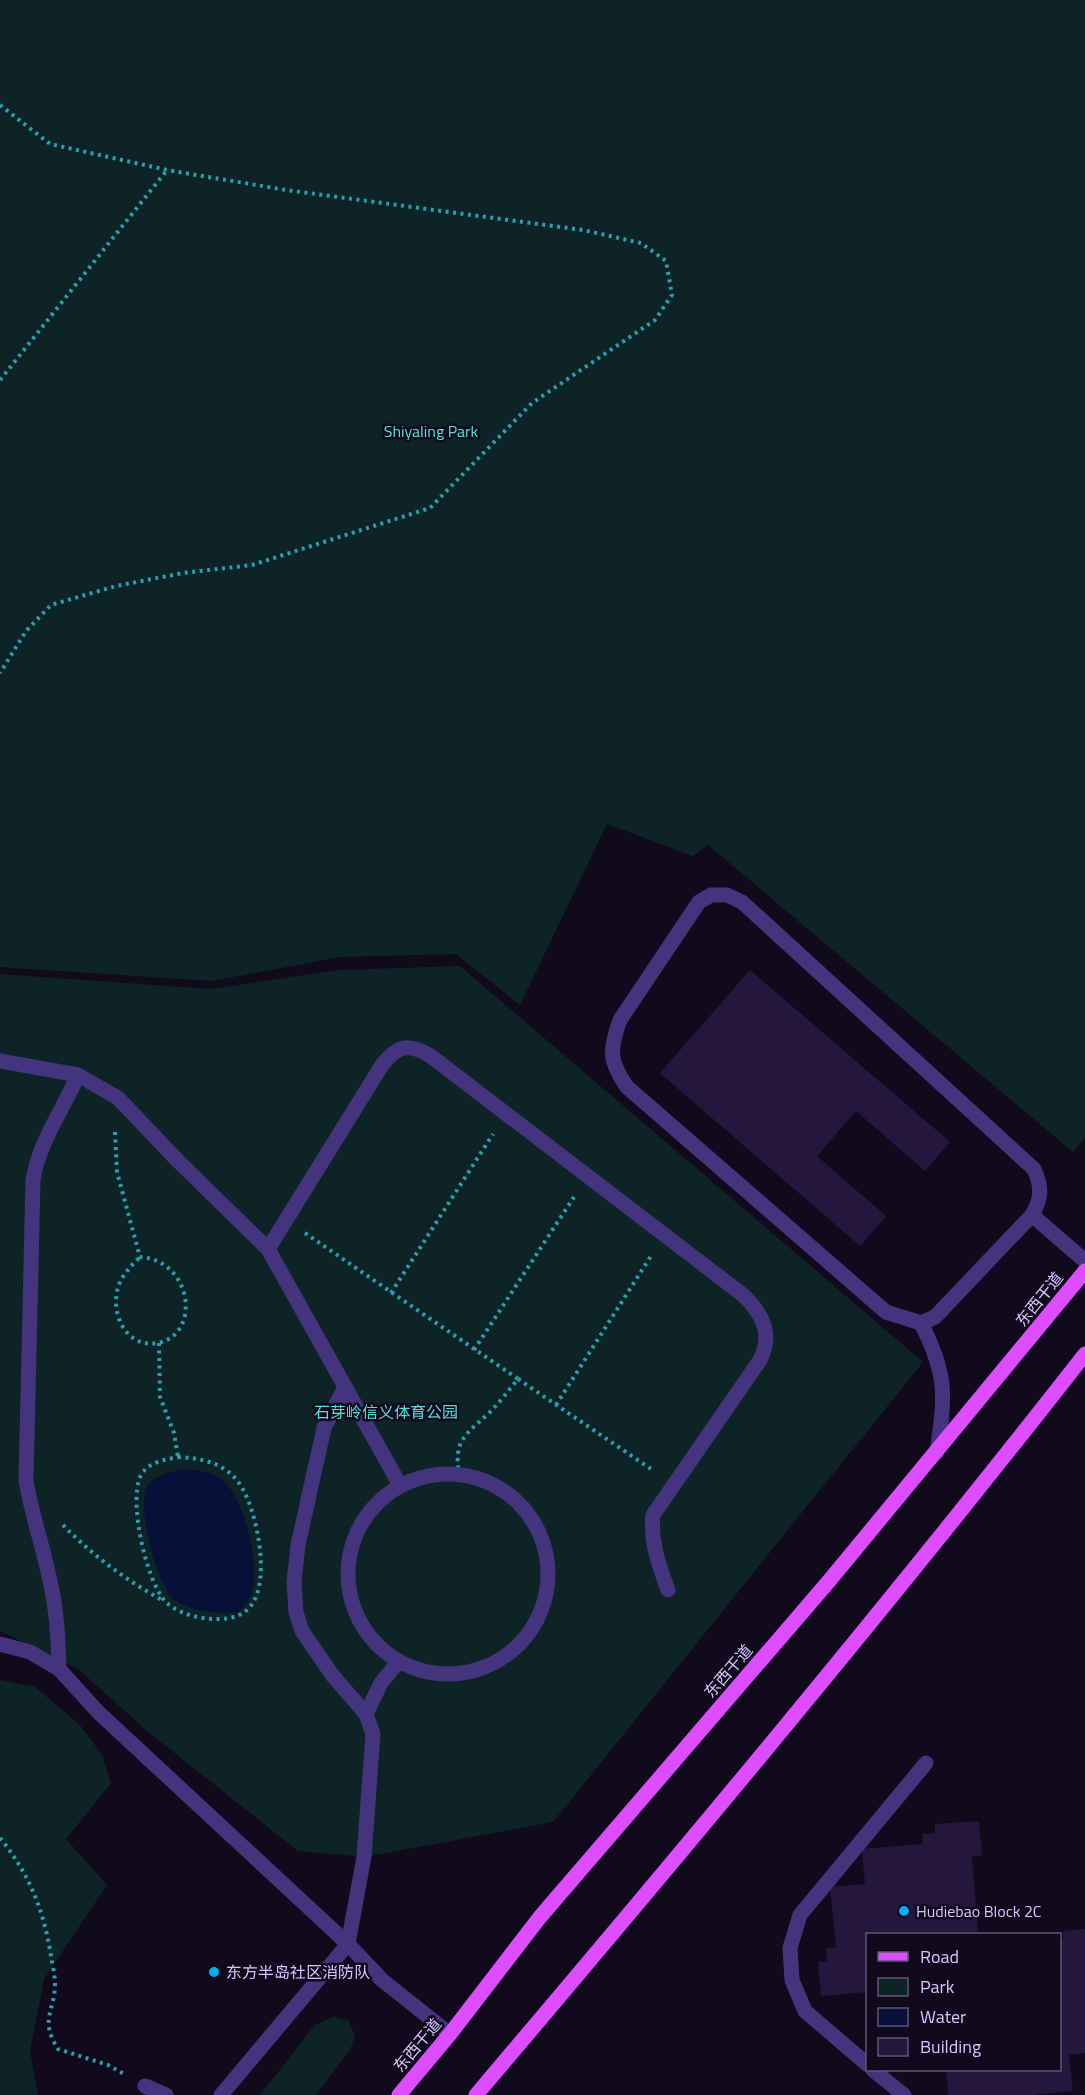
<svg xmlns="http://www.w3.org/2000/svg" width="1085" height="2095" font-family="'Titillium Web','Noto Sans SC',sans-serif">
  <style>
    .green { fill: #0d2326 }
    .water { fill: #071039 }
    .building { fill: #25163e }
    .lines { fill: none; stroke-linecap: round; stroke-linejoin: round }
    .path { stroke: #28a0b1; stroke-width: 4; stroke-dasharray: 3 4.5; stroke-linecap: butt }
    .minor { stroke: #44337d; stroke-width: 15 }
    .major { stroke: #dd4dff; stroke-width: 15 }
    .poi-dot { fill: #00adf1; stroke: #110a1c; stroke-width: 2 }
    .labels { text-anchor: middle; dominant-baseline: central; stroke-width: 5; stroke-linejoin: round; paint-order: stroke }
    .park-label { font-size: 16px; fill: #4ee2d8; stroke: #110a1c }
    .street-label { font-size: 16px; fill: #d7c6ff; stroke: #110a1c }
    .poi-label { font-size: 16px; fill: #d7c6ff; stroke: #110a1c; text-anchor: start }
  </style>
  <rect width="100%" height="100%" fill="#110a1c"/>
  <!-- green -->
  <g class="green">
    <polygon points="0,0 1085,0 1085,1138 1073,1152 708,845 693,856 607,824 520,1005 456,954 340,957 212,981 0,967"/>
    <polygon points="460,966 923,1362 553,1822 364,1857 298,1851 147,1731 78,1669 0,1631 0,974 210,989 340,970"/>
    <polygon points="0,1680 35,1687 80,1725 102,1755 111,1783 66,1839 107,1885 44,1979 30,2051 38,2095 0,2095"/>
    <polygon points="333,2017 349,2021 355,2036 350,2050 316,2095 260,2095 315,2025"/>
  </g>
  <!-- water -->
  <path class="water" d="M186 1469C199 1471 210 1471 221 1479 246 1498 261 1568 250 1597 248 1602 243 1607 239 1612 219 1614 194 1612 176 1601 157 1589 135 1502 148 1485 158 1473 172 1472 186 1469Z"/>
  <!-- building -->
  <g class="building">
    <polygon points="750,970 950,1142 925,1171 856,1111 817,1156 886,1216 860,1246 660,1073"/>
    <polygon points="979,1821 982,1856 972,1856 978,1934 868,1934 868,1992 821,1996 818,1962 827,1962 826,1948 836,1948 830,1887 865,1884 862,1849 923,1844 922,1834 935,1833 935,1824"/>
    <polygon points="1085,1929 1085,2053 1069,2055 1073,2091 1033,2095 948,2095 946,2070 1060,2070 1060,1940 1063,1940 1063,1931"/>
  </g>
  <g class="lines">
    <!-- path -->
    <g class="path">
      <polyline points="0,105 50,144 167,170 286,190 583,230 641,243 666,261 672,295 655,320 532,403 430,508 252,565 183,573 116,586 51,605 26,631 0,673"/>
      <polyline points="0,380 167,170"/>
      <path d="M115 1132 117 1172 140 1257C192 1260 202 1334 158 1343 124 1349 108 1309 120 1282 125 1272 132 1265 140 1257"/>
      <path d="M305 1233 518 1379C509 1390 500 1402 490 1412 467 1434 453 1439 459 1474"/>
      <polyline points="391,1293 493,1134"/>
      <polyline points="159,1343 160,1397 174,1433 178,1457"/>
      <polyline points="474,1350 574,1197"/>
      <polyline points="518,1379 654,1471"/>
      <polyline points="556,1405 651,1256"/>
      <path d="M178 1457C201 1458 225 1463 239 1483 257 1508 273 1585 248 1609 231 1627 180 1619 164 1600 146 1578 129 1504 140 1477 147 1462 164 1460 178 1457Z"/>
      <path d="M63 1525C92 1555 127 1581 164 1601"/>
      <path d="M0 1838C29 1873 44 1911 51 1956 52 1964 55 1974 55 1983 55 2012 39 2019 58 2049L108 2065 124 2074"/>
    </g>
    <!-- minor -->
    <g class="minor">
      <path d="M711 895H727L742 902 1034 1169C1042 1187 1042 1198 1032 1215L935 1317 921 1323 886 1312 627 1087C609 1061 609 1050 620 1020L699 902Z"/>
      <polyline points="0,1061 78,1075 118,1098 178,1161 268,1249 400,1485"/>
      <polyline points="1032,1215 1085,1261"/>
      <path d="M268 1249 382 1065C398 1044 411 1043 432 1057L743 1295C763 1314 773 1334 760 1360L653 1515C650 1542 659 1565 668 1590"/>
      <path d="M921 1323C948 1376 945 1396 937 1452"/>
      <circle cx="448" cy="1574" r="100"/>
      <polyline points="0,1644 30,1652 59,1669 98,1712 348,1944 364,1857 373,1734 366,1714 333,1676 302,1631 296,1612 294,1582 298,1545 324,1428 344,1389"/>
      <path d="M59 1669C58 1639 57 1610 50 1581 43 1547 32 1515 26 1481L33 1180C39 1142 63 1110 78 1075"/>
      <polyline points="366,1714 381,1683 399,1661"/>
      <polyline points="868,2065 805,2011 792,1980 790,1948 800,1915 926,1763"/>
      <polyline points="873,2070 904,2095"/>
      <polyline points="145,2086 166,2095"/>
      <polyline points="221,2095 348,1944 382,1980 450,2034"/>
    </g>
    <!-- major -->
    <g class="major">
      <polyline points="399,2095 450,2034 540,1917 829,1581 1085,1271"/>
      <path d="M476 2095C683 1851 888 1606 1085 1354"/>
    </g>
  </g>
  <!-- markers -->
  <g class="poi-dot">
    <circle cx="904" cy="1911" r="6"/>
    <circle cx="214" cy="1972" r="6"/>
  </g>
  <g class="labels">
    <!-- park labels -->
    <g class="park-label">
      <text x="431" y="431">Shiyaling Park</text>
      <text x="386" y="1412">石芽岭信义体育公园</text>
    </g>
    <!-- street labels -->
    <g class="street-label">
      <text transform="translate(1039 1299) rotate(-51)">东西干道</text>
      <text transform="translate(728 1671) rotate(-49)">东西干道</text>
      <text transform="translate(417 2045) rotate(-50)">东西干道</text>
    </g>
    <!-- poi labels -->
    <g class="poi-label">
      <text x="916" y="1911">Hudiebao Block 2C</text>
      <text x="226" y="1972">东方半岛社区消防队</text>
    </g>
  </g>
  <!-- legend -->
  <rect x="866" y="1933" width="195" height="138" fill="#110a1c" stroke="#605577" stroke-width="1.5"/>
  <rect x="878" y="1952" width="30" height="9" fill="#dd4dff" stroke="#605577" stroke-width="1.5"/>
  <text x="920" y="1963" font-size="18" fill="#d7c6ff">Road</text>
  <rect x="878" y="1978" width="30" height="18" fill="#0d2326" stroke="#605577" stroke-width="1.5"/>
  <text x="920" y="1993" font-size="18" fill="#d7c6ff">Park</text>
  <rect x="878" y="2008" width="30" height="18" fill="#071039" stroke="#605577" stroke-width="1.5"/>
  <text x="920" y="2023" font-size="18" fill="#d7c6ff">Water</text>
  <rect x="878" y="2038" width="30" height="18" fill="#25163e" stroke="#605577" stroke-width="1.5"/>
  <text x="920" y="2053" font-size="18" fill="#d7c6ff">Building</text>
</svg>
